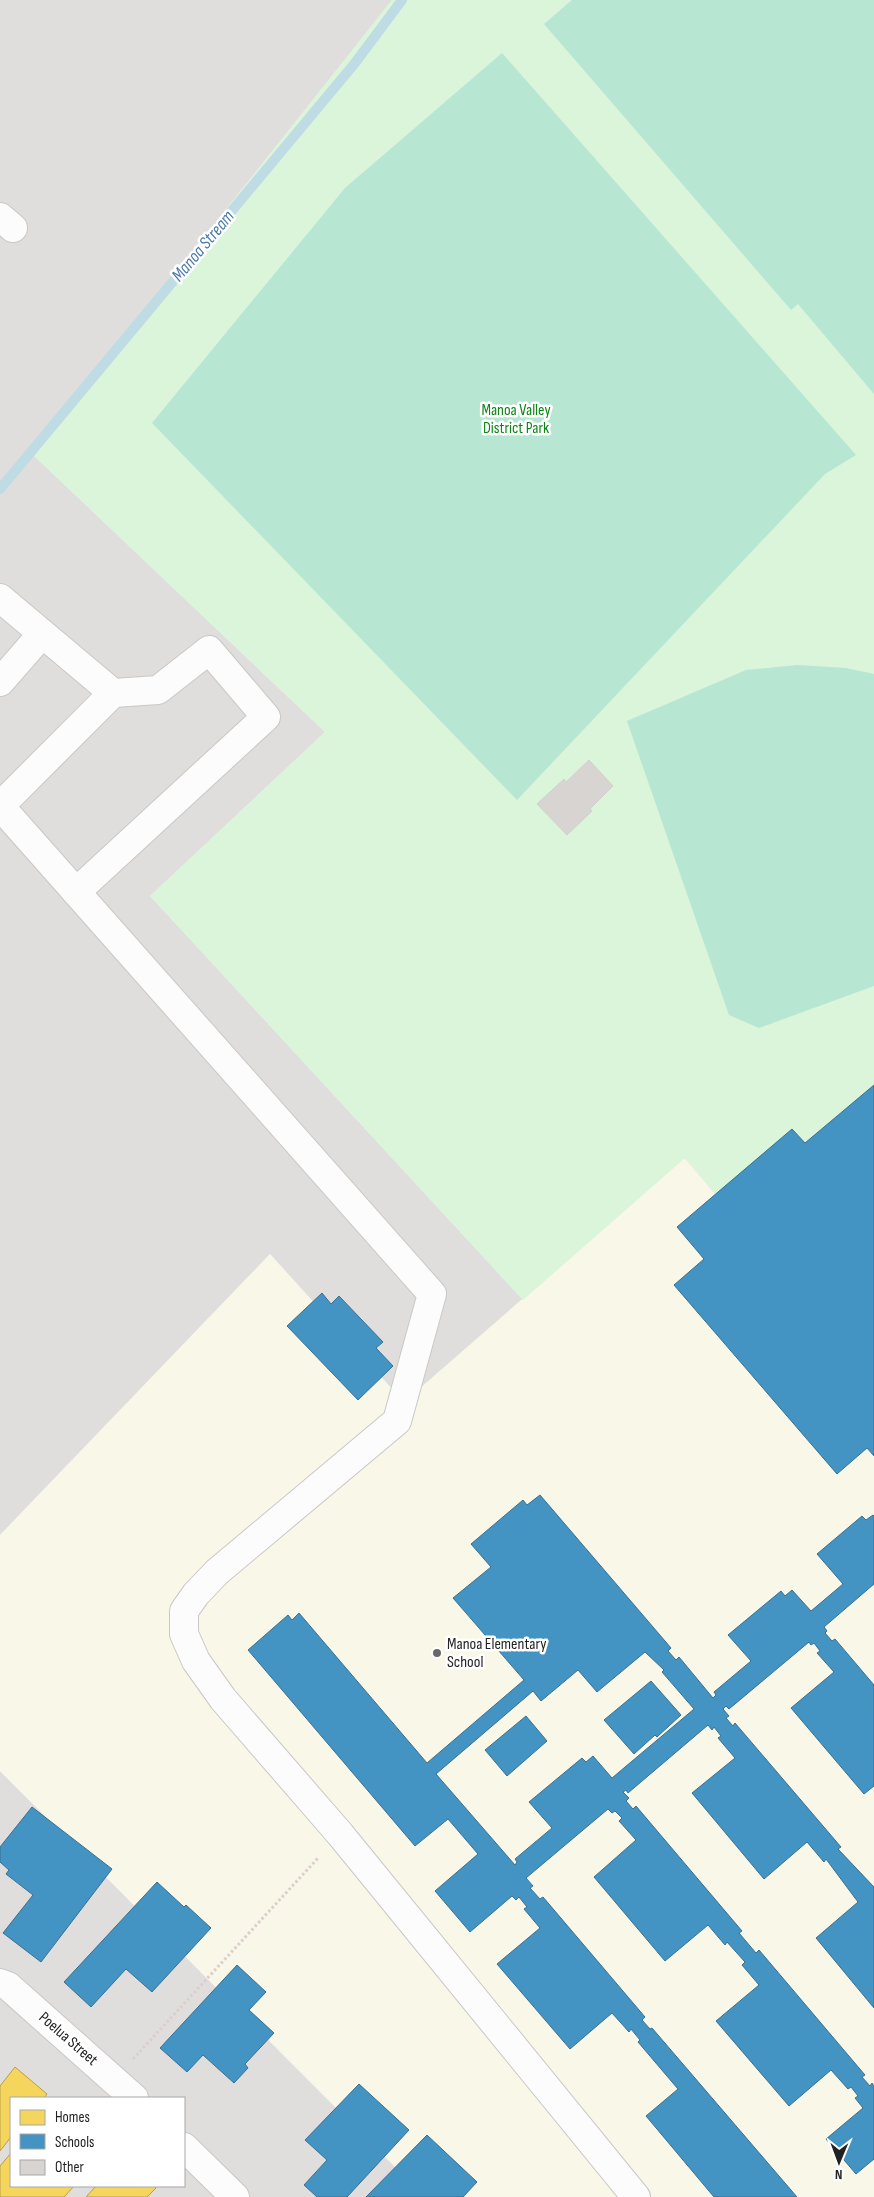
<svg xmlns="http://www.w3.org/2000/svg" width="874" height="2197" font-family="'Sofia Sans Condensed',sans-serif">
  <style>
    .residential { fill: #dfdedc; fill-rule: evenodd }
    .education { fill: #f8f7e8 }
    .park { fill: #daf5da }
    .pitch { fill: #b7e6d2 }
    .homes { fill: #f6d55c; stroke: #b69f4b }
    .schools { fill: #4393c3; stroke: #397193; fill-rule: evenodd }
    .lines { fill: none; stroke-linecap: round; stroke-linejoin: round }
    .stream { stroke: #bfdbe3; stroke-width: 10 }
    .building { fill: #d7d4d2; stroke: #d3d0cc }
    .minor-casing { stroke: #c9c8c7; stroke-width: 30 }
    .path { stroke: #dccecd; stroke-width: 3; stroke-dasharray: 2.5 2.5; stroke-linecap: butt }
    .minor { stroke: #fdfcfc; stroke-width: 28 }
    .poi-dot { fill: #6a6968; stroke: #fff; stroke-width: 2 }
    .labels { text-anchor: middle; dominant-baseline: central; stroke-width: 5; stroke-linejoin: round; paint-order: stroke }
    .park-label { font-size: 16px; fill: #0c8416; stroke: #fff }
    .poi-label { font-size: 16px; fill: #222; stroke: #fff; text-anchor: start }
    .street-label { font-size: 16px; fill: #222; stroke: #fff }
    .water-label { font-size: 18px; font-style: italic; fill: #4a7aab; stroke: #fff }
  </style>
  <rect width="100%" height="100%" fill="#f0eeeb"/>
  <!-- residential -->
  <g class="residential">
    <polygon points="0,0 392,0 32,454 325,732 150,896 523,1300 404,1403 270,1254 0,1535"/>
    <path d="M0 1771 425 2197H0ZM11 2098H184V2186H11Z"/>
  </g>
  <!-- education -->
  <polygon class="education" points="684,1158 874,1381 874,2197 425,2197 0,1771 0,1535 270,1254 404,1402"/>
  <!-- park -->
  <polygon class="park" points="392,0 874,0 874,1381 685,1158 523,1300 150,896 325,732 32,454"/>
  <!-- pitch -->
  <g class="pitch">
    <polygon points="572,0 874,0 874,394 798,304 791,310 544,24"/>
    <polygon points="502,53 856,455 825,474 517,800 152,423 345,188"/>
    <polygon points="797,665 846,668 874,674 874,986 759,1028 729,1015 627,721 746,670"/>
  </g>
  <!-- homes -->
  <g class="homes">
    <polygon points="15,2067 47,2094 44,2098 11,2098 11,2137 0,2151 0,2086"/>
    <polygon points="11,2153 11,2186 74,2186 64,2197 0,2197 0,2166"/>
    <polygon points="96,2186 154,2186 156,2188 147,2197 86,2197"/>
  </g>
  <!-- schools -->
  <g class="schools">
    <polygon points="874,1085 874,1456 867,1448 837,1474 674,1285 704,1259 677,1227 792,1129 805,1143"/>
    <polygon points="322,1293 331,1304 339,1296 383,1342 376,1348 393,1366 358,1400 287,1326"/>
    <path d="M540 1495 671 1648 668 1651 676 1660 679 1657 713 1698 716 1695 714 1692 751 1661 728 1635 781 1591 785 1596 792 1590 811 1611 843 1584 817 1554 862 1516 866 1520 873 1515 874 1516V1584L824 1627 827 1631 825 1633 832 1641 835 1639 874 1685V1786L864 1794 791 1708 834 1672 817 1653 820 1651 814 1643 811 1645 809 1642 729 1709 726 1706 723 1709 729 1716 726 1718 733 1726 735 1723 841 1847 838 1849 874 1887V2008L816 1938 858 1902 826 1859 824 1862 807 1842 764 1879 692 1793 735 1758 718 1738 721 1736 714 1727 712 1730 708 1725 628 1793 626 1790 623 1792 629 1798 626 1801 633 1809 636 1806 742 1931 739 1933 756 1953 759 1950 865 2075 862 2077 870 2086 872 2083 874 2086V2159L856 2174 826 2139 863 2108 855 2098 858 2096 851 2087 848 2089 831 2070 789 2106 716 2021 759 1985 742 1965 745 1962 727 1942 725 1945 708 1925 665 1961 594 1877 636 1840 619 1821 622 1818 615 1811 612 1813 608 1809 526 1878 533 1886 530 1888 540 1899 543 1897 645 2017 642 2020 650 2029 652 2028 797 2197H714L646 2116 678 2089 638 2042 640 2040 631 2029 629 2032 612 2013 570 2049 497 1964 540 1928 524 1909 527 1907 519 1897 516 1900 512 1896 470 1932 435 1891 478 1854 448 1819 415 1846 248 1650 288 1615 292 1620 299 1613 427 1763 524 1680 453 1598 491 1567 471 1544 523 1500 527 1505ZM645 1652 664 1670 662 1672 694 1709 612 1778 593 1756 586 1762 582 1758 529 1802 552 1828 515 1859 517 1862 515 1865 436 1774 533 1691 541 1701 578 1670 597 1692Z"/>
    <polygon points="651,1681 681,1715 657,1737 655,1735 634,1754 604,1720"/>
    <polygon points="526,1716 547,1741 507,1776 485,1750"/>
    <polygon points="32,1807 112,1869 41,1962 3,1933 33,1895 6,1874 9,1870 0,1862 0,1847"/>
    <polygon points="157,1882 184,1907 186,1905 211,1928 152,1992 126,1969 91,2007 64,1982"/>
    <polygon points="237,1965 266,1992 249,2010 274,2033 245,2064 248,2068 234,2083 203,2055 187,2072 160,2048"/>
    <polygon points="359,2084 409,2130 347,2197 317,2197 304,2185 327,2160 305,2140"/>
    <polygon points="427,2135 477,2182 463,2197 366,2197"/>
  </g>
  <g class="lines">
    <!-- stream -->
    <polyline class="stream" points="0,489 355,63 402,0"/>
  </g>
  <!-- building -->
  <polygon class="building" points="589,760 613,786 590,809 592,811 567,835 537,804 564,779 566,782"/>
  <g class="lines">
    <defs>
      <g id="minor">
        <polyline points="0,217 13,228"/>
        <polyline points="0,598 113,693 0,806"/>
        <polyline points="0,682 42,634"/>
        <polyline points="0,806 432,1294 397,1421 217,1572 196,1594 184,1611 184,1634 196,1661 223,1699 340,1834 636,2197"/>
        <polyline points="76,892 266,717 209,650 158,690 113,693"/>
        <polyline points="0,1983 8,1986 134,2098"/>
        <polyline points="184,2147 235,2197"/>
      </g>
    </defs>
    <!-- minor casing -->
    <use href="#minor" class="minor-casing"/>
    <!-- path -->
    <polyline class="path" points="133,2059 319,1857"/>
    <!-- minor -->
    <use href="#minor" class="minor"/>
  </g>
  <!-- markers -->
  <circle class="poi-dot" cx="437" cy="1653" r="5"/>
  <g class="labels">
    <!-- park labels -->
    <g class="park-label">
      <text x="516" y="410">Manoa Valley<tspan x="516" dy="18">District Park</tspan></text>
    </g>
    <!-- poi labels -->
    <g class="poi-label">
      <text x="447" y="1644">Manoa Elementary<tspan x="447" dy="18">School</tspan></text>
    </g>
    <!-- street labels -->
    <g class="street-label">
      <text transform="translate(68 2039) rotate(41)">Poelua Street</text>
    </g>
    <!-- water labels -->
    <g class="water-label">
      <text transform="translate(203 246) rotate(-50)">Manoa Stream</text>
    </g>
  </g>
  <!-- legend -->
  <rect x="10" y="2097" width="175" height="90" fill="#ffffff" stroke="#a7a7a7"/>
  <rect x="20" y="2110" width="25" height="15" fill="#f6d55c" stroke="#a7a7a7"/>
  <text x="55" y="2122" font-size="15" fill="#222222">Homes</text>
  <rect x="20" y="2134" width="25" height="15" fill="#4393c3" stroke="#a7a7a7"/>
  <text x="55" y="2147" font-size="15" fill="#222222">Schools</text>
  <rect x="20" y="2160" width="25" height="15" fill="#d7d4d2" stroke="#a7a7a7"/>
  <text x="55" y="2172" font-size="15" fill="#222222">Other</text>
  <!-- north arrow -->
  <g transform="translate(839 2162) rotate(181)" stroke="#ffffff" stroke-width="4" paint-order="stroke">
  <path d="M0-4L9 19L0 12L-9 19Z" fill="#222222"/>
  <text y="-8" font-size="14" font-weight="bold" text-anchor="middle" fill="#222222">N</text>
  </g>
</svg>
